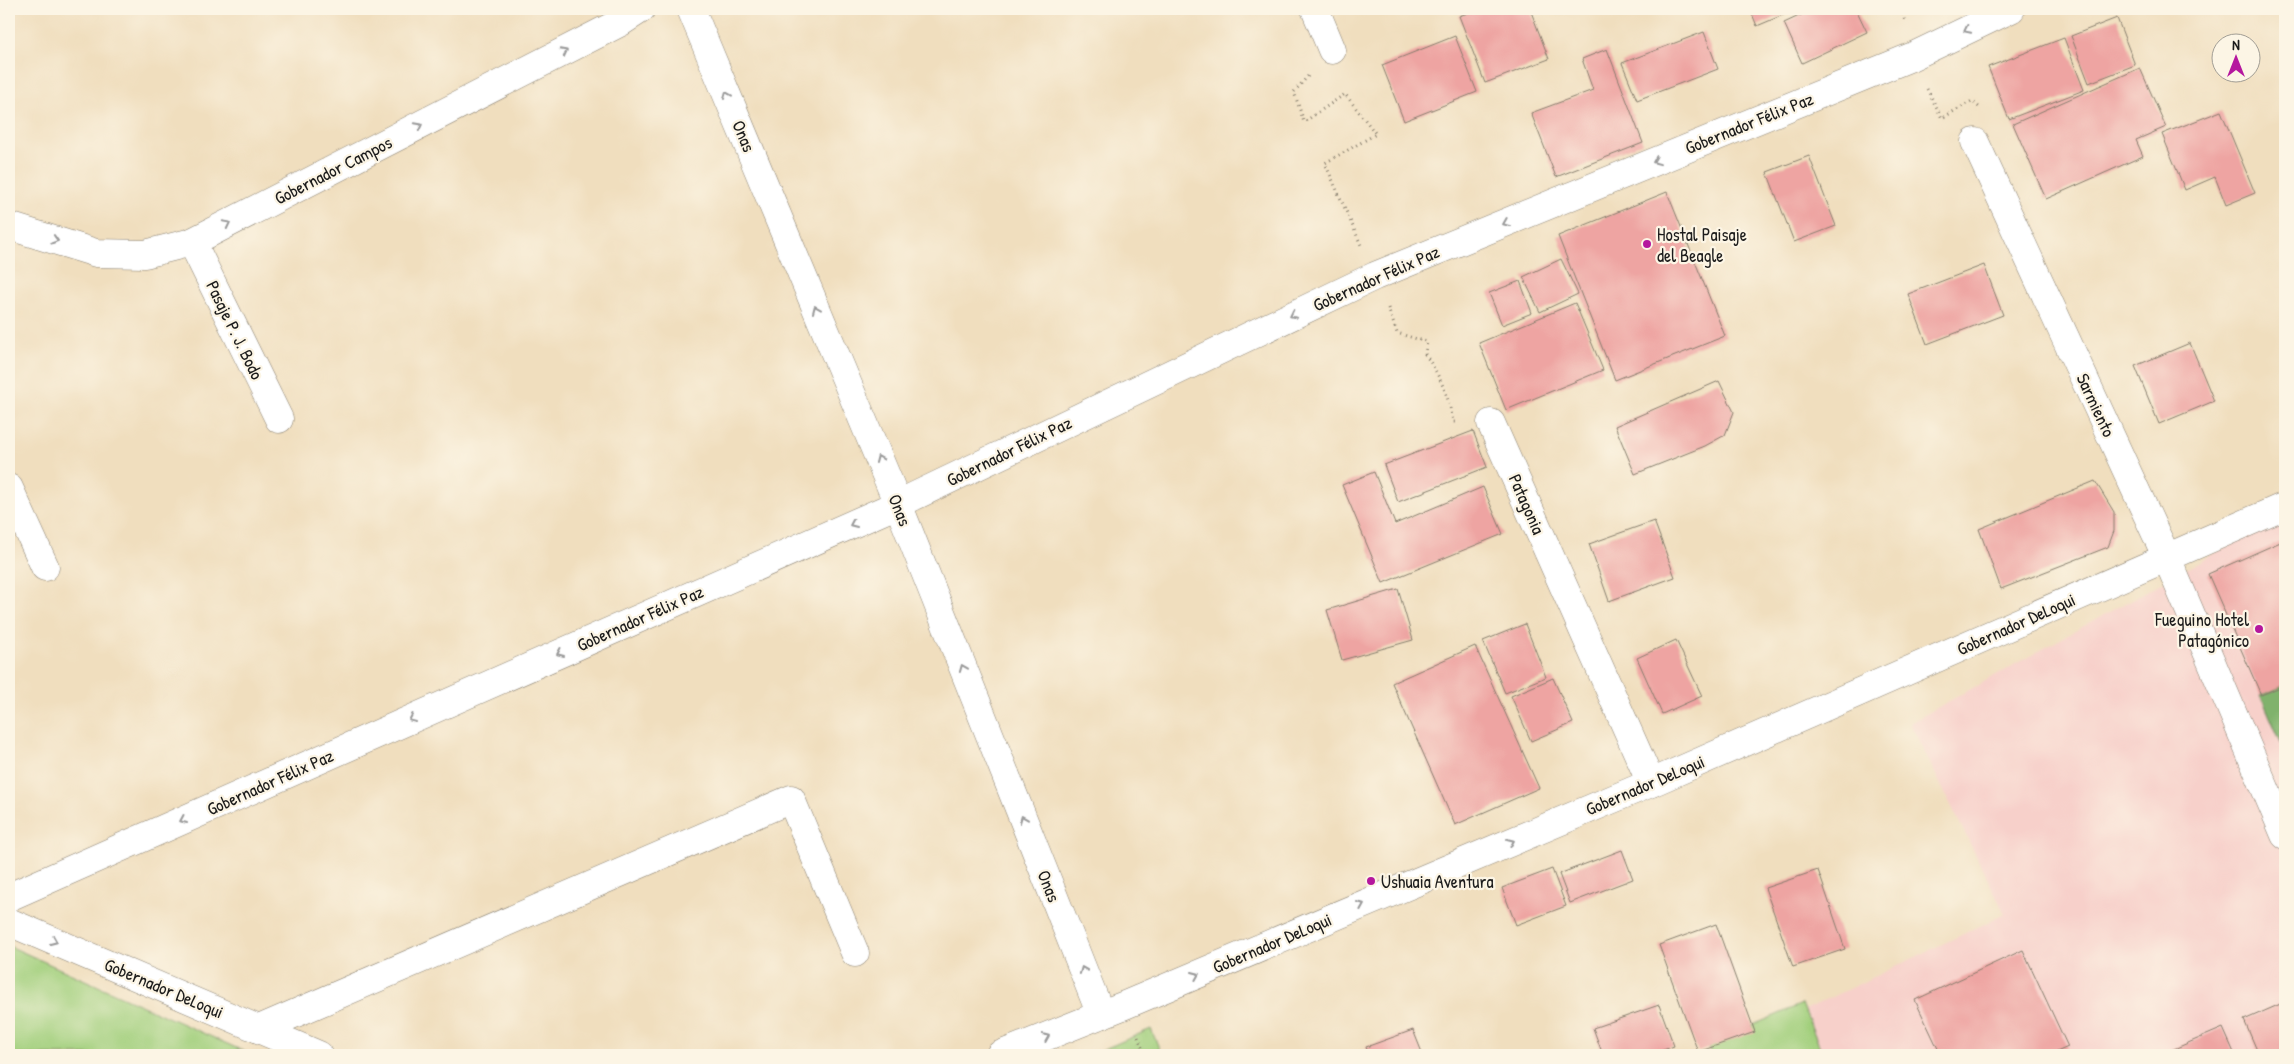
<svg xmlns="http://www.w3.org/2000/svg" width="2294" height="1064" font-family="'Patrick Hand',sans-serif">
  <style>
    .built { fill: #f7d0ca }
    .green { fill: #a1cf7c; stroke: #5e764c }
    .forest { fill: #80b26c; stroke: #4e6744 }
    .building { fill: #eea4a2 }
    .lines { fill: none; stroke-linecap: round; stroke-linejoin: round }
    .minor-casing { stroke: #867d6d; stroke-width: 29 }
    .path { stroke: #867d6d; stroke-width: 3; stroke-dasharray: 1 4; stroke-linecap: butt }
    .minor { stroke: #fff; stroke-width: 28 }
    .oneway { stroke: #999 }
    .poi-dot { fill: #b5179e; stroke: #fcf5e5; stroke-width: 2 }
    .labels { text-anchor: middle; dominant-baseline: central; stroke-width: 4.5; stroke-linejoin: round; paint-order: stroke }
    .street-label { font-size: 18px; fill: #1c1c1c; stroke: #fcf5e5 }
    .poi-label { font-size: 18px; fill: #1c1c1c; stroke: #fcf5e5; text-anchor: start }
  </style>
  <rect width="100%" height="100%" fill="#fcf5e5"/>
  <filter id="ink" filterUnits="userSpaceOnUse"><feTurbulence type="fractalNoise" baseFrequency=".02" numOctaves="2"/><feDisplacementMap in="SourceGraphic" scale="10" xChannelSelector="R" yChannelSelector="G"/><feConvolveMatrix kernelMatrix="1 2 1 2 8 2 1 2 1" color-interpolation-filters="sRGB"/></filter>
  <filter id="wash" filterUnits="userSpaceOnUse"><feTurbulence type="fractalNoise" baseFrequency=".0096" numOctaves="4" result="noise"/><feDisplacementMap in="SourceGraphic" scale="20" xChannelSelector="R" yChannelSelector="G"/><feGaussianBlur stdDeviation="1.12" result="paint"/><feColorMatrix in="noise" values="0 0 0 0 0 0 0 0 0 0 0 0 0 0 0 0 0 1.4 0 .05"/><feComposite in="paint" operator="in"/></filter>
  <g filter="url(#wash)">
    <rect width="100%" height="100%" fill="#f0debe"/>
    <!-- built -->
    <polygon class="built" points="2285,514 2285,1055 1711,1055 2005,914 1910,723"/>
    <!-- green -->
    <g class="green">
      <polygon points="9,946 27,954 252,1055 9,1055"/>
      <polygon points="1802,1004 1823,1055 1711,1055 1707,1045"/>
      <polygon points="1151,1029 1162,1055 1090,1055"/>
    </g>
    <!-- forest -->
    <polygon class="forest" points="2285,685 2285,752 2261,696"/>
    <g id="blocks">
      <!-- building -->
      <g class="building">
        <polygon points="1479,9 1530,9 1549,59 1485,83 1459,16"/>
        <polygon points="1750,9 1797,9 1757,26"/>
        <polygon points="1814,9 1856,9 1867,32 1802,63 1784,23"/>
        <polygon points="2117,18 2135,65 2089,83 2071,36"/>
        <polygon points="1704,32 1718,69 1637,100 1622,63"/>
        <polygon points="1455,36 1477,92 1404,121 1382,65"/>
        <polygon points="2064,38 2084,90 2009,119 1988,67"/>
        <polygon points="1607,49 1643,143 1556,177 1531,113 1593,90 1582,59"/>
        <polygon points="2140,68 2166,127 2136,140 2143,156 2046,199 2013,124"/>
        <polygon points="2221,111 2255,193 2226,205 2215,177 2185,190 2162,134"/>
        <polygon points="1809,156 1836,226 1794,242 1767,172"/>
        <polygon points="1667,192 1725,336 1615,380 1558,236"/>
        <polygon points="1561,259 1578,294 1540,312 1523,277"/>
        <polygon points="1984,265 2003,315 1927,344 1908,294"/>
        <polygon points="1520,281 1532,313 1502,325 1489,293"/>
        <polygon points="1575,303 1603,370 1506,410 1479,343"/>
        <polygon points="2190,343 2214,401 2159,424 2135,366"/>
        <polygon points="1719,381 1734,412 1725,435 1705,446 1635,474 1615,426"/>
        <polygon points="1473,431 1487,467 1398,502 1384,465"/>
        <polygon points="1374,472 1395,524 1483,487 1503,534 1383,583 1342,485"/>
        <polygon points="2095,481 2114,512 2114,531 2108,547 2001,589 1979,529"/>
        <polygon points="1654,521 1675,577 1609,601 1589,544"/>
        <polygon points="2285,540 2285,685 2261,695 2208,574"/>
        <polygon points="1398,589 1413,640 1342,660 1327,610"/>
        <polygon points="1525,624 1546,677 1505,693 1483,641"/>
        <polygon points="1676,640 1702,696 1662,714 1637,658"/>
        <polygon points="1475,646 1539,788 1455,825 1392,683"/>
        <polygon points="1553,678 1573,723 1531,741 1511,696"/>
        <polygon points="1622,850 1633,879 1570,903 1559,874"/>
        <polygon points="1552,869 1566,906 1516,925 1502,888"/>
        <polygon points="1818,870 1845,949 1793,967 1765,888"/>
        <polygon points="1716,924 1755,1032 1698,1052 1659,945"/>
        <polygon points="2023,950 2068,1047 2050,1055 1941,1055 1915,1000"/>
        <polygon points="2285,1002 2285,1055 2259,1055 2244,1020"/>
        <polygon points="1659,1005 1674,1046 1650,1055 1603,1055 1593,1028"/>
        <polygon points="2223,1028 2235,1055 2160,1055"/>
        <polygon points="1413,1030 1423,1055 1369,1055 1366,1047"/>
      </g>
    </g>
  </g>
  <g filter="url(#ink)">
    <use href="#blocks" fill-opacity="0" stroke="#867d6d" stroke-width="1"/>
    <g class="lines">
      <defs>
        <g id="minor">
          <polyline points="691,9 898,504 1101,1015"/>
          <polyline points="1315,9 1332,50"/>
          <polyline points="1975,142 2167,558 2285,835"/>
          <polyline points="9,226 96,253 145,254 192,242 621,22 641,9"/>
          <polyline points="192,242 279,419"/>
          <polyline points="1491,423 1651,783"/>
          <polyline points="9,488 45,567"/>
          <polyline points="9,897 898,504 1375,276 1911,57 2011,9"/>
          <polyline points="9,922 319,1055"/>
          <polyline points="259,1029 791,799 855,953"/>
          <polyline points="1000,1055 1125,1005 1651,783 2285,506"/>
        </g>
      </defs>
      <!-- minor casing -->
      <use href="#minor" class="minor-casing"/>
      <!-- path -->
      <g class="path">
        <polyline points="1902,9 1905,22"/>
        <polyline points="1308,76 1294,92 1304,122 1345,94 1376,134 1325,163 1361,245"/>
        <polyline points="1927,89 1942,118 1972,101 1979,107"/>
        <path d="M1388 308 1397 333 1427 342 1425 354C1440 376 1449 396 1453 422H1458"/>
        <polyline points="1138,1037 1145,1055"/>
      </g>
      <!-- minor -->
      <use href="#minor" class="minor"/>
    </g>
    <!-- one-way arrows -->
    <defs><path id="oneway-chevron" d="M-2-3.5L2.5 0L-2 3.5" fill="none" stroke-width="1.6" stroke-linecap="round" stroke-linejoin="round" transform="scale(1.25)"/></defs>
    <g class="oneway">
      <use href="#oneway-chevron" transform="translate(1967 30) rotate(154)"/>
      <use href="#oneway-chevron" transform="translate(564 52) rotate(-27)"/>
      <use href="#oneway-chevron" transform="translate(727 95) rotate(-113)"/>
      <use href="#oneway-chevron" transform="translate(419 126) rotate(-27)"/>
      <use href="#oneway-chevron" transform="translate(1656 161) rotate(158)"/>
      <use href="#oneway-chevron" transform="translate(1506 223) rotate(158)"/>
      <use href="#oneway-chevron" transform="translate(227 224) rotate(-27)"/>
      <use href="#oneway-chevron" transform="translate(55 240) rotate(17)"/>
      <use href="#oneway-chevron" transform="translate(816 309) rotate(-113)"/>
      <use href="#oneway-chevron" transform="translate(1293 315) rotate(154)"/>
      <use href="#oneway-chevron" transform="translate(879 459) rotate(-113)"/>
      <use href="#oneway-chevron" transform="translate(853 524) rotate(156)"/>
      <use href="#oneway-chevron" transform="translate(560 653) rotate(156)"/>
      <use href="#oneway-chevron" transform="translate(963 668) rotate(-112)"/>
      <use href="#oneway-chevron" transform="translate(412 719) rotate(156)"/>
      <use href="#oneway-chevron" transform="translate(1023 819) rotate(-112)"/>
      <use href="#oneway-chevron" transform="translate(183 820) rotate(156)"/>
      <use href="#oneway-chevron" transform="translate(1511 842) rotate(-23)"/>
      <use href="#oneway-chevron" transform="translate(1361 905) rotate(-23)"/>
      <use href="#oneway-chevron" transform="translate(54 941) rotate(23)"/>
      <use href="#oneway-chevron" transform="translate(1083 970) rotate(-112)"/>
      <use href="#oneway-chevron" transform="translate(1196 975) rotate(-23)"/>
      <use href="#oneway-chevron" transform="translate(1046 1037) rotate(-22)"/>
    </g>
  </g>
  <!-- markers -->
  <g class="poi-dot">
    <circle cx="1647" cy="244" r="5"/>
    <circle cx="2259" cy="629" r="5"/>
    <circle cx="1371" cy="881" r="5"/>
  </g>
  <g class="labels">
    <!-- street labels -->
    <g class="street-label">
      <text transform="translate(1749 123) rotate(-22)">Gobernador Félix Paz</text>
      <text transform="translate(744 136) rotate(67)">Onas</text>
      <text transform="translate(333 170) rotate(-27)">Gobernador Campos</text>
      <text transform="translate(1376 278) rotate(-24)">Gobernador Félix Paz</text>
      <text transform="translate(235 330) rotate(64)">Pasaje P. J. Bodo</text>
      <text transform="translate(2096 405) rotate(65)">Sarmiento</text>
      <text transform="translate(1009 451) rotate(-26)">Gobernador Félix Paz</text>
      <text transform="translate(1527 504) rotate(66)">Patagonia</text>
      <text transform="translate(900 510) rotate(68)">Onas</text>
      <text transform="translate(640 618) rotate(-24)">Gobernador Félix Paz</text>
      <text transform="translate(2016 624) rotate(-24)">Gobernador DeLoqui</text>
      <text transform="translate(270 782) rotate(-24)">Gobernador Félix Paz</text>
      <text transform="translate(1645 785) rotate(-23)">Gobernador DeLoqui</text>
      <text transform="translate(1049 886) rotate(68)">Onas</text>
      <text transform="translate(1272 943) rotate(-23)">Gobernador DeLoqui</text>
      <text transform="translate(164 988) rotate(23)">Gobernador DeLoqui</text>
    </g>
    <!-- poi labels -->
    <g class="poi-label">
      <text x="1657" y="234">Hostal Paisaje<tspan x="1657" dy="21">del Beagle</tspan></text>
      <text x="2249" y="619" text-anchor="end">Fueguino Hotel<tspan x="2249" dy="21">Patagónico</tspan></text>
      <text x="1381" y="881">Ushuaia Aventura</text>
    </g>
  </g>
  <!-- margin -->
  <rect width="2294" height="1064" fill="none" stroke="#fcf5e5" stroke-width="30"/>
  <!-- north arrow -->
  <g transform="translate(2236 58)"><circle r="24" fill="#fcf5e5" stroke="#a29e95"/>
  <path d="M0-4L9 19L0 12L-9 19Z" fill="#b5179e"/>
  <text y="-8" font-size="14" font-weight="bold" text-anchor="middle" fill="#1c1c1c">N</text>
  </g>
</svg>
